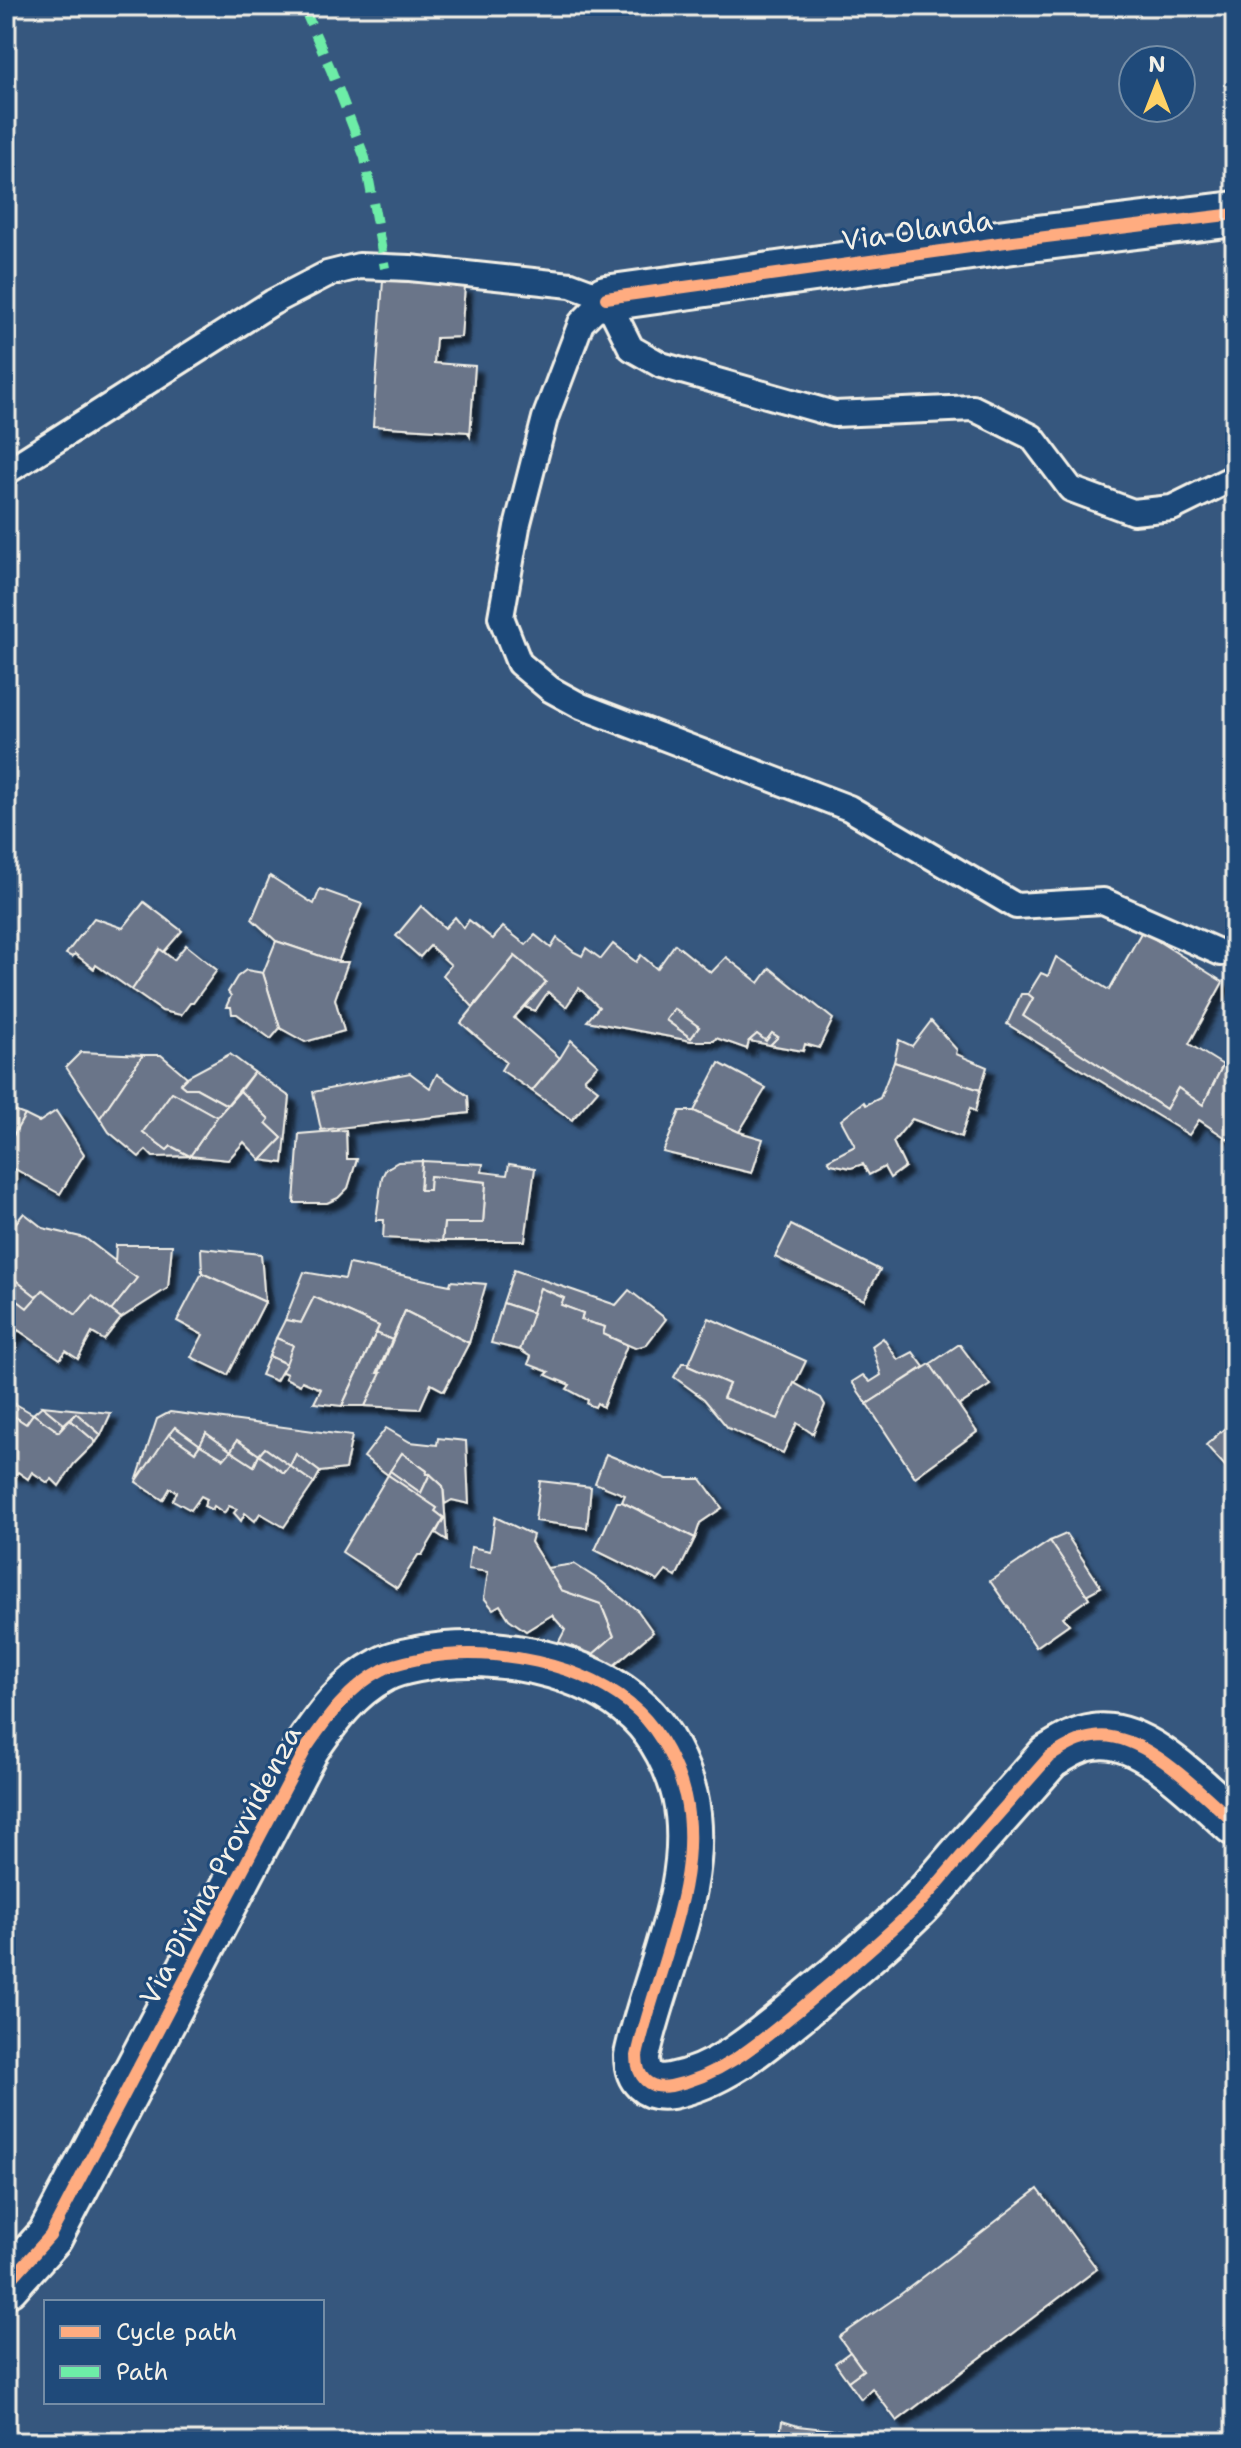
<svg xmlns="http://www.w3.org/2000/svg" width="1241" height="2448" font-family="'Shantell Sans',sans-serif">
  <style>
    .building { fill: #6a7489; stroke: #f4f1e8; stroke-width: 2; fill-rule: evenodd; filter: url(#shadow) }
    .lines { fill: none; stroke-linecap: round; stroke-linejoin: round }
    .service-casing { stroke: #f4f1e8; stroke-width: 30 }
    .minor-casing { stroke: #f4f1e8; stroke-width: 50 }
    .service { stroke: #1f4a7a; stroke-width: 24 }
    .minor { stroke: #1f4a7a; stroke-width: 44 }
    .quiet { stroke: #6deda7; stroke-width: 10; stroke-dasharray: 20 10; stroke-linecap: butt }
    .cycleway-casing { stroke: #1f4a7a; stroke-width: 17 }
    .cycleway { stroke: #ffac80; stroke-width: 12 }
    .labels { text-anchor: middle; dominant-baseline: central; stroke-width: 6; stroke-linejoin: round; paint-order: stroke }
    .street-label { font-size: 28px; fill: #f4f1e8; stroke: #1f4a7a }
  </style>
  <defs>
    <filter id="shadow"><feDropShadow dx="7" dy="7" stdDeviation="2" flood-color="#0009"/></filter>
  </defs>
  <rect width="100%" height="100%" fill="#36577e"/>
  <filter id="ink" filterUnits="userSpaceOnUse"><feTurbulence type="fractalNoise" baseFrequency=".0125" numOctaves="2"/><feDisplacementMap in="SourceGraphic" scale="16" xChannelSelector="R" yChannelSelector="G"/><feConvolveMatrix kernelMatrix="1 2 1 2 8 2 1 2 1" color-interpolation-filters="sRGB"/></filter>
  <g filter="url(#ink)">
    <!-- building -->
    <g class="building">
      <polygon points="383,280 465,286 461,337 436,338 434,363 475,366 470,436 468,432 373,426"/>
      <polygon points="270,876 314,904 320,889 362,904 338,962 276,941 252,919"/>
      <polygon points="144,902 182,931 163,953 160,949 132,990 96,965 94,969 75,954 72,957 66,954 94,918 123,928"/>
      <path d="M421 906 445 928 455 917 464 928 469 920 493 939 503 927 526 945 535 935 551 948 557 938 574 952 582 956 586 948 601 959 613 944 636 962 641 955 657 969 675 944 711 973 726 957 759 983 770 968 833 1019 819 1048 805 1044 803 1051 770 1045 778 1037 772 1033 766 1041 757 1034 749 1041 747 1049 716 1038 714 1041H691L587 1021 599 1007 579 988 566 1007 548 992 535 1011 525 1007 546 982 515 956 473 1007 443 975 451 965 430 946 420 957 396 936ZM674 1009 699 1027 691 1038 666 1020Z"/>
      <polygon points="1142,931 1223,982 1189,1044 1223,1065 1203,1105 1178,1088 1166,1109 1023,1016 1033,998 1028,994 1041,973 1048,976 1056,957 1109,990"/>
      <polygon points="276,941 338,962 348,962 335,999 344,1031 305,1042 280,1028 263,973"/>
      <polygon points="186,945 217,970 193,1003 190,1003 181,1015 162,1011 132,990 160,949 174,960"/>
      <polygon points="515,956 546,982 514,1018 560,1058 532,1091 501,1070 506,1062 461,1023"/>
      <polygon points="246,970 263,973 280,1028 271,1039 237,1014 232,1014 231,1007 226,1007 231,996 228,992 237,977"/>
      <polygon points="1021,994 1028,994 1033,998 1023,1016 1166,1109 1178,1088 1203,1105 1223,1065 1235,1072 1235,1144 1199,1120 1189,1135 1007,1024"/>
      <polygon points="674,1009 699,1027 691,1038 666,1020"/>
      <polygon points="931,1021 957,1050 956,1054 987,1067 980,1090 894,1062 899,1040 912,1046"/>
      <polygon points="772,1033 778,1037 770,1045 749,1041 757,1034 766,1041"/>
      <polygon points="571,1040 598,1065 584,1079 598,1090 572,1120 532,1091 560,1058"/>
      <polygon points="81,1052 143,1055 100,1118 66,1067"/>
      <polygon points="230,1054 254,1072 227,1105 196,1088 185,1088 180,1084 187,1077"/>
      <polygon points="143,1055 161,1055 187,1077 180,1084 185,1088 196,1088 227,1105 217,1117 172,1092 143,1132 167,1150 171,1146 190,1156 153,1157 146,1150 139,1157 109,1132 100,1118"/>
      <polygon points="894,1062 980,1090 975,1112 970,1108 961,1137 912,1119 893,1142 905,1167 890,1178 884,1167 869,1175 863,1164 851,1168 831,1164 828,1160 855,1146 841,1120 864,1102 866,1105 880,1098"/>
      <polygon points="719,1063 766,1088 739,1132 694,1111"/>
      <polygon points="254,1072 290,1097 283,1163 261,1160 282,1138 266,1123 269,1119 240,1091"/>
      <polygon points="410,1073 430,1088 437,1074 468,1096 469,1113 321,1130 313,1092"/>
      <polygon points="240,1091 269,1119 266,1123 282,1138 261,1160 244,1142 228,1160 190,1156 217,1117"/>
      <polygon points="172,1092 217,1117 190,1156 171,1146 167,1150 143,1132"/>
      <polygon points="6,1108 25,1115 6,1148"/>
      <polygon points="56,1111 84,1154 60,1194 15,1169 9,1177 6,1174 6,1148 25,1115 39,1122"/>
      <polygon points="680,1111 694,1111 739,1132 763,1139 752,1173 663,1152"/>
      <polygon points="346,1130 347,1159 357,1159 348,1188 338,1198 327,1203 294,1203 299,1134"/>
      <polygon points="422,1161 483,1164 482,1172 507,1175 509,1164 535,1168 525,1241 442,1241 444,1223 483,1223 486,1182 430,1176 429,1190 420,1190"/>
      <polygon points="422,1161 420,1190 429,1190 430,1176 486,1182 483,1223 444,1223 442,1241 383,1238 384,1220 376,1220 382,1177 386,1169 398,1162"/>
      <polygon points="24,1213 43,1228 85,1238 137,1278 111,1311 92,1296 76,1315 43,1290 37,1297 9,1275 14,1268 6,1262 6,1231 8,1232"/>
      <polygon points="791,1225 880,1270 864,1300 775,1257"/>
      <polygon points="116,1245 172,1245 168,1288 121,1318 111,1311 137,1278 115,1263"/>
      <polygon points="201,1248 261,1254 265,1302 202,1273"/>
      <polygon points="349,1264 450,1285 451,1281 486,1284 469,1343 405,1311 392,1340 376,1333 379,1326 314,1297 301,1323 285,1320 304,1272 345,1279"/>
      <polygon points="514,1270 616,1305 629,1290 666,1319 646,1345 635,1348 603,1334 605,1327 581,1320 583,1313 561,1305 564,1298 540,1288 533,1313 503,1303"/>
      <polygon points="202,1273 265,1302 228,1375 191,1357 203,1335 177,1321"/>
      <polygon points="9,1275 37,1297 27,1308 6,1292 6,1279"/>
      <polygon points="540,1288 564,1298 561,1305 583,1313 581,1320 605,1327 603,1334 627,1345 603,1407 597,1403 595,1407 587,1404 588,1400 567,1389 570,1385 546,1375 549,1372 528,1364 531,1357 520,1350"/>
      <polygon points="43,1290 76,1315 92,1296 121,1318 104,1340 92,1333 78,1359 66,1351 60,1359 18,1330 6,1347 6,1292 27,1308"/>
      <polygon points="314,1297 379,1326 342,1406 314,1403 321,1389 302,1381 300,1385 285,1378 287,1374 280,1371 293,1345 276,1338 285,1320 301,1323"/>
      <polygon points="503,1303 533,1313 520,1350 491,1343"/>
      <polygon points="405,1311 469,1343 444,1391 431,1384 420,1409 365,1406"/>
      <polygon points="709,1318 806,1361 778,1419 723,1398 729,1384 688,1366"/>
      <polygon points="376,1333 392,1340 377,1373 381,1373 365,1406 342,1406"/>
      <polygon points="276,1338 293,1345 286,1364 269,1356"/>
      <polygon points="883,1338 898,1360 913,1352 924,1367 867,1404 852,1382 863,1375 870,1382 881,1375 872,1346"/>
      <polygon points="958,1345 960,1345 990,1385 958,1406 930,1364"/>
      <polygon points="269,1356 286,1364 276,1381 261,1375"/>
      <polygon points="682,1363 688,1363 688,1366 729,1384 723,1398 778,1419 794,1383 821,1398 825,1405 813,1434 797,1423 783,1453 728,1428 704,1399 674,1377"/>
      <polygon points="930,1364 977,1432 915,1477 867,1404"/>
      <polygon points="7,1399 33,1414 26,1424 6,1411"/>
      <polygon points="42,1406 64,1424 59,1432 33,1414"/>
      <polygon points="42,1406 81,1410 111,1413 101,1435 76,1413 64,1424"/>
      <polygon points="6,1411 26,1424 33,1414 59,1432 70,1420 96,1442 74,1464 59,1486 52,1479 48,1483 32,1472 28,1479 18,1472 15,1475 6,1467"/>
      <polygon points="170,1412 352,1436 345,1469 320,1472 296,1454 290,1466 265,1448 259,1455 237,1440 231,1451 206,1433 200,1445 175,1427 136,1482 157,1419"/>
      <polygon points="76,1413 101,1435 96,1442 70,1420"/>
      <polygon points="1235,1419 1235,1477 1206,1445"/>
      <polygon points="175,1427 200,1445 195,1452 169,1434"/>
      <polygon points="386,1428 410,1442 437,1445 438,1438 466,1441 469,1504 452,1500 445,1504 443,1486 430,1474 426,1474 427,1471 402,1453 388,1475 364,1457"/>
      <polygon points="206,1433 231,1451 224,1459 200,1445"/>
      <polygon points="169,1434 195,1452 200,1445 224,1459 231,1451 254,1466 259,1455 284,1473 290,1466 314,1483 284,1527 260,1513 255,1521 245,1513 241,1521 234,1513 237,1509 229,1506 224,1513 214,1506 212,1510 204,1506 207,1499 201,1496 191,1510 173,1500 177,1492 170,1488 163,1500 136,1482"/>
      <polygon points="237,1440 259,1455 254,1466 231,1451"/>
      <polygon points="265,1448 290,1466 284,1473 259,1455"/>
      <polygon points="402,1453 427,1471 426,1474 430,1474 421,1493 390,1471"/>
      <polygon points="296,1454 320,1472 314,1483 290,1466"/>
      <polygon points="606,1454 667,1479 701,1479 722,1508 700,1523 695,1538 622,1502 625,1495 595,1483"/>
      <polygon points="390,1471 421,1493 430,1474 443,1486 447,1540 436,1533 444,1518 435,1511 437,1508 388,1475"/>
      <polygon points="388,1475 437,1508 435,1511 444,1518 422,1555 418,1555 397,1588 342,1552"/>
      <polygon points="540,1481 591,1487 587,1528 535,1521"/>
      <polygon points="617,1502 622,1502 695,1538 676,1577 666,1571 658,1581 595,1550"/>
      <polygon points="495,1517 533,1535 531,1542 561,1590 601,1604 614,1636 584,1662 555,1649 565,1630 552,1615 526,1631 509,1619 500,1605 493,1609 484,1598 488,1572 468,1569 471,1547 490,1551"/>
      <polygon points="1066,1534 1101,1587 1086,1595 1050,1541"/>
      <polygon points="1050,1541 1089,1598 1063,1617 1069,1624 1036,1647 990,1581"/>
      <polygon points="574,1564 602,1582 638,1611 653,1632 605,1673 584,1662 614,1636 601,1604 561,1590 547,1568"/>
      <polygon points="1038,2189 1097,2269 897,2421 872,2388 861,2399 848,2381 863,2370 839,2337 897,2297"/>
      <polygon points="850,2352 863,2370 848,2381 835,2363"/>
      <polygon points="782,2421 798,2426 877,2435 876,2442 749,2442 750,2430 780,2436"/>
    </g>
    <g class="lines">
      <defs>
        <g id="service">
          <polyline points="606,298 581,323 545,418 517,527 501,617 519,663 550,689 581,706 849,808 1016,906 1103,901 1221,953"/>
          <polyline points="6,472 273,302 327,274 359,266 410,268 571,285 606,298 631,348 661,365 834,414 973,408 1032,437 1071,489 1133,512 1172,508 1235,477"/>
        </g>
        <g id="minor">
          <polyline points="606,298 1013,241 1235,214"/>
          <path d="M6 2285 50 2236 307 1747C327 1718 349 1687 382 1670 394 1663 409 1661 423 1658 492 1646 586 1662 639 1712 661 1733 678 1767 685 1796 704 1882 655 1972 637 2056 637 2077 648 2090 671 2086 722 2076 761 2041 800 2009 840 1975 882 1941 919 1904 935 1888 949 1870 964 1853 992 1821 1021 1789 1049 1757 1064 1748 1077 1739 1094 1737 1142 1729 1201 1793 1235 1823"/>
        </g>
      </defs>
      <!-- service casing -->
      <use href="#service" class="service-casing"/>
      <!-- minor casing -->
      <use href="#minor" class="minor-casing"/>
      <!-- service -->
      <use href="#service" class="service"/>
      <!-- minor -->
      <use href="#minor" class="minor"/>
      <!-- quiet -->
      <polyline class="quiet" points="303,6 331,70 365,158 385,268"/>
      <defs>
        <g id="cycleway">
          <polyline points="606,298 1013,241 1235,214"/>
          <path d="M6 2285 50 2236 307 1747C327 1718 349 1687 382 1670 394 1663 409 1661 423 1658 492 1646 586 1662 639 1712 661 1733 678 1767 685 1796 704 1882 655 1972 637 2056 637 2077 648 2090 671 2086 722 2076 761 2041 800 2009 840 1975 882 1941 919 1904 935 1888 949 1870 964 1853 992 1821 1021 1789 1049 1757 1064 1748 1077 1739 1094 1737 1142 1729 1201 1793 1235 1823"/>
        </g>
      </defs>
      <!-- cycleway casing -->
      <use href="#cycleway" class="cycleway-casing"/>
      <!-- cycleway -->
      <use href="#cycleway" class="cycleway"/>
    </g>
  </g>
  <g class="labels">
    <!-- street labels -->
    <g class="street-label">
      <text transform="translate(917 230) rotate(-8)">Via Olanda</text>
      <text transform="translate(220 1865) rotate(-62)">Via Divina Provvidenza</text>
    </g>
  </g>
  <!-- margin -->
  <rect width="1241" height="2448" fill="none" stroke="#1f4a7a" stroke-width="32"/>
  <rect x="16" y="16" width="1209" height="2416" fill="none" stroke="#f4f1e8" stroke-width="3" filter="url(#ink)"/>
  <!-- legend -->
  <rect x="44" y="2300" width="280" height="104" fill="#1f4a7a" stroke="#748da6" stroke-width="2"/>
  <rect x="60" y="2326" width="40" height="12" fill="#ffac80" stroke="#748da6" stroke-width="2"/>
  <text x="116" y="2340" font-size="24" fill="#f4f1e8">Cycle path</text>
  <rect x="60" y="2366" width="40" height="12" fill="#6deda7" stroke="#748da6" stroke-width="2"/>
  <text x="116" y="2380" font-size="24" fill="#f4f1e8">Path</text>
  <!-- north arrow -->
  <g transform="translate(1157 84)"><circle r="38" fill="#1f4a7a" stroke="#748da6" stroke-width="2"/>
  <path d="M0-6L14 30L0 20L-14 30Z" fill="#ffd166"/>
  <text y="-12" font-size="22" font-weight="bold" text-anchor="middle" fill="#f4f1e8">N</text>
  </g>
</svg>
